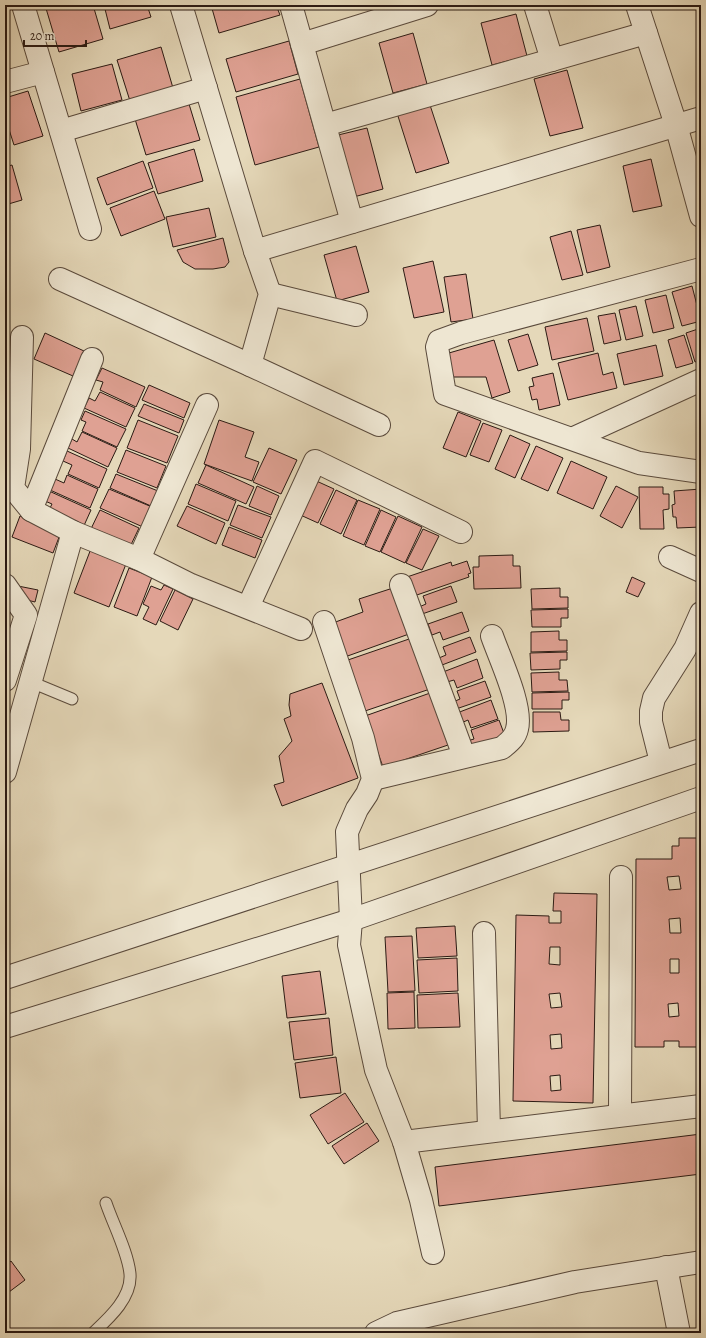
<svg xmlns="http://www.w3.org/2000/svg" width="706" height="1338" font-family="Alegreya,serif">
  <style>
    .building { fill: #dfa193; stroke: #2b1a13; fill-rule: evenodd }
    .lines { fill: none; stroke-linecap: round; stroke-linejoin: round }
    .service-casing { stroke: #5a4a3c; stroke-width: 13 }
    .minor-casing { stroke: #5a4a3c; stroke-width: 24 }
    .tertiary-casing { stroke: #5a4a3c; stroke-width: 24 }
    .service { stroke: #eee6d2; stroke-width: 11 }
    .minor { stroke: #eee6d2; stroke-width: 22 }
    .tertiary { stroke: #eee6d2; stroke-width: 22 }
  </style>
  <rect width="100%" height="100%" fill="#e5d8b9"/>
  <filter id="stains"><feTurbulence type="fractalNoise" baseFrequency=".005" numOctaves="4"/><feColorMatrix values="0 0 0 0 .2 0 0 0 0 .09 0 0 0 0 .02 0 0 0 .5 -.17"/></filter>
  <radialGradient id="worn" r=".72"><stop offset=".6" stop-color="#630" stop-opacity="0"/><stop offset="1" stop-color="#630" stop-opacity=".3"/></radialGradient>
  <!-- building -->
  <g class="building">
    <polygon points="45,5 93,5 103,39 59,52"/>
    <polygon points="104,5 147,5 151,17 110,29"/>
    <polygon points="211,5 276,5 280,15 219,33"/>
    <polygon points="696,5 701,5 701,28"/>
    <polygon points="516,14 527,56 492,65 481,23"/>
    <polygon points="413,33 427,84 393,93 379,43"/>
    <polygon points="289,41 298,74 236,92 226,59"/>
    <polygon points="161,47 173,88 130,101 117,60"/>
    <polygon points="112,64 122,100 81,111 72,74"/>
    <polygon points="567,70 583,128 550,136 534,79"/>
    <polygon points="300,79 319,147 255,165 236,97"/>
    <polygon points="28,91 43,136 14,145 5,117 5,98"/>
    <polygon points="429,102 449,163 416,173 397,113"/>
    <polygon points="189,104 200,140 146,155 135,119"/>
    <polygon points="367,128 383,189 350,198 334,136"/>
    <polygon points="5,133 8,143 5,144"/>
    <polygon points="194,149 203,181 158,194 148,163"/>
    <polygon points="651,159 662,206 633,212 623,166"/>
    <polygon points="143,161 153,188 107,205 97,178"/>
    <polygon points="12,165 22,200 5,205 5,167"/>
    <polygon points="154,191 165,219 121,236 110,208"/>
    <polygon points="209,208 216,237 173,247 166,217"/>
    <polygon points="600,225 610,267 587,273 577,230"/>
    <polygon points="571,231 583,275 562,280 550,237"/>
    <polygon points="223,238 229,262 225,267 213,269 195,269 183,262 177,250"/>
    <polygon points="356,246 369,292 337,301 324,255"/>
    <polygon points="433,261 444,312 414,318 403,268"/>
    <polygon points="466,274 473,319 451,322 444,277"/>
    <polygon points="692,286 701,321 682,326 672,292"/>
    <polygon points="666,295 674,328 653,333 645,300"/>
    <polygon points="636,306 643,336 626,340 619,310"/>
    <polygon points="615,313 621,340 604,344 598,316"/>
    <polygon points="587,318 594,351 552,360 545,327"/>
    <polygon points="701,328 701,360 695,362 686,333"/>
    <polygon points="45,333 84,351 73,376 34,359"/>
    <polygon points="528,334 538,365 518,371 508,340"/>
    <polygon points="684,335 693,363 676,368 668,340"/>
    <polygon points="494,340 510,392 492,398 486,377 448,377 442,355"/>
    <polygon points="656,345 663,376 624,385 617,354"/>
    <polygon points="598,353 603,375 613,372 617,388 568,400 558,363"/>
    <polygon points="102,368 145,387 136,407 100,390 103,382 96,380"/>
    <polygon points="553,373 560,405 539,410 537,399 532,400 529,387 534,386 532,378"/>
    <polygon points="149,385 190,403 184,418 142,400"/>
    <polygon points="100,392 135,408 126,427 84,408 89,398 95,401"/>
    <polygon points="144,404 184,420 179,433 138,416"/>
    <polygon points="85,411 126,429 117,447 82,431 86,422 81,420"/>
    <polygon points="458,412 481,421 466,457 443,448"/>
    <polygon points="138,420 178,436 167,463 127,448"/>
    <polygon points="219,420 254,432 245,457 259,462 252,481 204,464"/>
    <polygon points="483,423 502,430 489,462 470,455"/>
    <polygon points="82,432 117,448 108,467 68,448 72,439 77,442"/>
    <polygon points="510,435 530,444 515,478 495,469"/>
    <polygon points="536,446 563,458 548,491 521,479"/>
    <polygon points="269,448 297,460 281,494 253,482"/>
    <polygon points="126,450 166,466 157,488 117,472"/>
    <polygon points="67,451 107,469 99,488 68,474 72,465 63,461"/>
    <polygon points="571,461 607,477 593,509 557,493"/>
    <polygon points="206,465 254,487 246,504 198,483"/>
    <polygon points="116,474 158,491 151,506 110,488"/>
    <polygon points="67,475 98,489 90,508 50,490 55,479 64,483"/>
    <polygon points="312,479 334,489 318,523 296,513"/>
    <polygon points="196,484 236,501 228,521 188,504"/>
    <polygon points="257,486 279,496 271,515 249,506"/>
    <polygon points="616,486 638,497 622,528 600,516"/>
    <polygon points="639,487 663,487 663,494 669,494 669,509 663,510 664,529 640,529"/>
    <polygon points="109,489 152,507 143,527 100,508"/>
    <polygon points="701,489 701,527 677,528 676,517 673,517 672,505 675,504 674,491"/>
    <polygon points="336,490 357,500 341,534 320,524"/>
    <polygon points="49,491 91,510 82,530 47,514 52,504 45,501"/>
    <polygon points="358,500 380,509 364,545 343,536"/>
    <polygon points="238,505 271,517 262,538 230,525"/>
    <polygon points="187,506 225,523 216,544 177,526"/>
    <polygon points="100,510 139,528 128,551 89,533"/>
    <polygon points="381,510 396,517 380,552 365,546"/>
    <polygon points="20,516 61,532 53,553 12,537"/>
    <polygon points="398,516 422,527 405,563 381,552"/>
    <polygon points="229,527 262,540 255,558 222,545"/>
    <polygon points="423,529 439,536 422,570 406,563"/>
    <polygon points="92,546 128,559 109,607 74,593"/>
    <polygon points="513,555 513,566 520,566 521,588 474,589 473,567 479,567 479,556"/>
    <polygon points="467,561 471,573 468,574 469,577 411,597 404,578 451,562 452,566"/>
    <polygon points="129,568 152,577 137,616 114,607"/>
    <polygon points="632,577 645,583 638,597 626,592"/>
    <polygon points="164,585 173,589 156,625 143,619 149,607 143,604 151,586 161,590"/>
    <polygon points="18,586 38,590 35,602 15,597"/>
    <polygon points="451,586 457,602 422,614 419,607 426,604 423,596"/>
    <polygon points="393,588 409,634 342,658 330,624 363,612 359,599"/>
    <polygon points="560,588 560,597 568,597 568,608 532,609 531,589"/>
    <polygon points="175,590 193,599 178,630 160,621"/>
    <polygon points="568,609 568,618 561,618 561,627 532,627 531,610"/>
    <polygon points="462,612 469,631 443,640 440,632 432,635 428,624"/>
    <polygon points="559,631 559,640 567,640 567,651 531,652 531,632"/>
    <polygon points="470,637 476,652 442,665 439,658 446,655 443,647"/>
    <polygon points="412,638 430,689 362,712 345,661"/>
    <polygon points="567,652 567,660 560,660 560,669 531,670 530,653"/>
    <polygon points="477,659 483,678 457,688 454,680 447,682 443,672"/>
    <polygon points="559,672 559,680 567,680 568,691 532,692 531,673"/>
    <polygon points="485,681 491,697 456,709 453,702 460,699 457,691"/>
    <polygon points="322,683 358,778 282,806 274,785 284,782 279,756 292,741 284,719 291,716 289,705 290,694"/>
    <polygon points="433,692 451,744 383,767 365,716"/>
    <polygon points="569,692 569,700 562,700 562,709 532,709 532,693"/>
    <polygon points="491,700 498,719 471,728 468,720 461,723 457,713"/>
    <polygon points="533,712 560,712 561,720 569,720 569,731 533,732"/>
    <polygon points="499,720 505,736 470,749 467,741 474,739 471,730"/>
    <path d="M679 838H701V1047H679V1041H664V1047H635L636 859H672V846H679ZM679 876 681 889 669 890 667 877ZM680 918 681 933H670L669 919ZM670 959H679V973H670ZM678 1003 679 1016 669 1017 668 1004Z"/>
    <path d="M554 893 597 894 593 1103 513 1101 516 915 549 916V923H561V911H553ZM550 947H560V965L549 964ZM560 993 562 1007 551 1008 549 994ZM561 1034 562 1048 551 1049 550 1035ZM560 1075 561 1090 551 1091 550 1076Z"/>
    <polygon points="455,926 457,956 418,958 416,928"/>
    <polygon points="412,936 415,991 388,992 385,937"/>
    <polygon points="457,958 458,991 419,993 417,960"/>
    <polygon points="320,971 326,1014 287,1018 282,976"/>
    <polygon points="414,992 415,1028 388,1029 387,993"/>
    <polygon points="458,993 460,1027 418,1028 417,995"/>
    <polygon points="329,1018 333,1055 294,1060 289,1022"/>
    <polygon points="336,1057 341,1093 300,1098 295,1063"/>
    <polygon points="345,1093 364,1122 328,1144 310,1115"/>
    <polygon points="367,1123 379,1141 344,1164 332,1146"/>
    <polygon points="701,1134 701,1174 439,1206 435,1167"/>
    <polygon points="11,1261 25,1280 5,1295 5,1266"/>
  </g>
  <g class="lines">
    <defs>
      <g id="service">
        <polyline points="31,682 72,699"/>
        <path d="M93 1333C108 1319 132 1298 130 1274 128 1252 113 1224 106 1203"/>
      </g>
      <g id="minor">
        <polyline points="23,5 90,229"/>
        <polyline points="181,5 255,251 701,118"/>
        <polyline points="291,5 352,222"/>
        <polyline points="535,5 552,60"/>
        <polyline points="637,5 676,125 701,216"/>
        <polyline points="302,44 427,5"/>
        <polyline points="5,82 43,72"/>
        <polyline points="325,125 646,33"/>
        <polyline points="61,131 206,88"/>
        <polyline points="255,251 270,294 250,365 379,425"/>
        <polyline points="701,269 461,333 439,341 437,347 445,394 639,463 701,472"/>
        <polyline points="60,279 250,365"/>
        <polyline points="270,294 356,315"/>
        <polyline points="22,337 19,449 13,488 31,510 73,532 139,559 191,585 301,629"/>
        <polyline points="574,438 701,380"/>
        <polyline points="31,510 92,359"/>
        <polyline points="670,557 701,571"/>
        <polyline points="139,559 207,405"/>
        <polyline points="5,585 26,615 5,680"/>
        <polyline points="401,585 464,756"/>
        <polyline points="248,607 315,461 461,532"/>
        <polyline points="324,622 363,738 373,779 367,794 357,809 347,832 351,920 349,945 376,1070 404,1142 421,1200 433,1253"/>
        <polyline points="661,762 651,722 651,711 654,698 685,649 701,613"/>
        <polyline points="5,772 73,532"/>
        <path d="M373 779 502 748C509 742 515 738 517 729 523 707 500 659 492 636"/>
        <polyline points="484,933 489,1131"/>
        <polyline points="620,1115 621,877"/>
        <polyline points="404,1142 701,1106"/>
        <polyline points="666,1267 679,1333"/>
        <polyline points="376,1333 397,1323 575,1282 701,1262"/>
      </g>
      <g id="tertiary">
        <polyline points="5,978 701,750"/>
        <polyline points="5,1027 351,920 701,798"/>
      </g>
    </defs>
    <!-- service casing -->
    <use href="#service" class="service-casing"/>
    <!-- minor casing -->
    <use href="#minor" class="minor-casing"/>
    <!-- tertiary casing -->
    <use href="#tertiary" class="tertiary-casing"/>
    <!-- service -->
    <use href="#service" class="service"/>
    <!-- minor -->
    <use href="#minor" class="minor"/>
    <!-- tertiary -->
    <use href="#tertiary" class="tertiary"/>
  </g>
  <!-- margin -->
  <rect width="706" height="1338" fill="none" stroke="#e5d8b9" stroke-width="20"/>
  <rect x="6" y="6" width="694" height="1326" fill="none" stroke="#2b1a13" stroke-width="2"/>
  <rect x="10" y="10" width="686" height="1318" fill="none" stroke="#2b1a13"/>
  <!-- scale -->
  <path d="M24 40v6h62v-6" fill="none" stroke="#2b1a13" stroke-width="2"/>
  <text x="30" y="40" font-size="12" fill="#2b1a13" stroke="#eee6d2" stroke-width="3" paint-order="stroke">20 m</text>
  <rect width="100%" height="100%" filter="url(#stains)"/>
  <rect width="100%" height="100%" fill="url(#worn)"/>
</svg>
